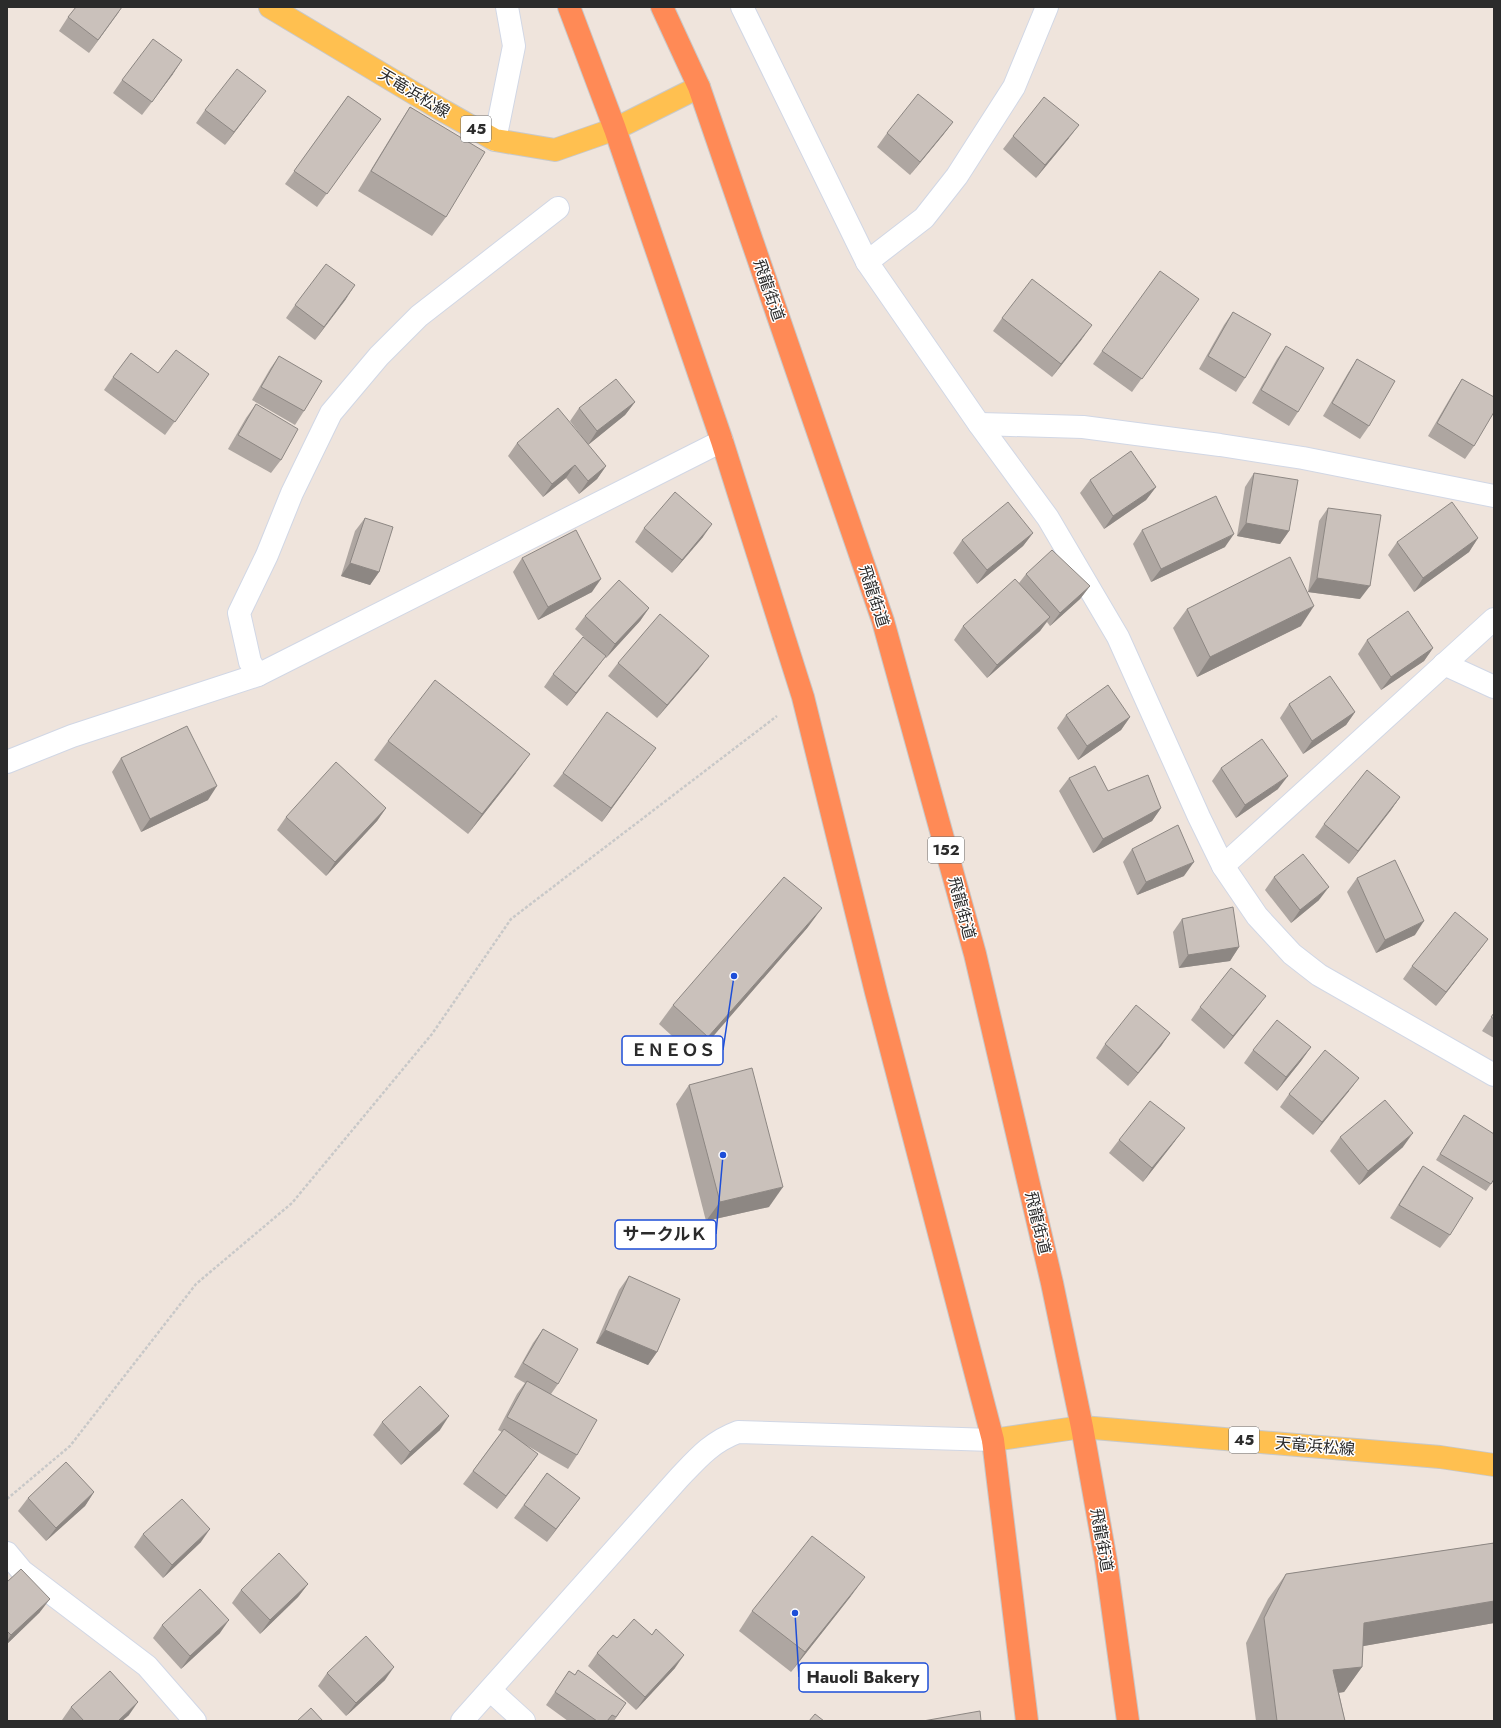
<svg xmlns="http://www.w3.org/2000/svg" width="1501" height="1728" font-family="Jost,'Noto Sans JP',sans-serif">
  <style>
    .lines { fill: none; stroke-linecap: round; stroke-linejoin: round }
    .minor-casing { stroke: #d1d7e5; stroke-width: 24 }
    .major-casing { stroke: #c8c8c8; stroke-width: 24 }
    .highway-casing { stroke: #c8c8c8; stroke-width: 24 }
    .path { stroke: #c8c8c8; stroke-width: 2.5; stroke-dasharray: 3 2; stroke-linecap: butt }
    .minor { stroke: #fff; stroke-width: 22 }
    .major { stroke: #ffc050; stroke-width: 22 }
    .highway { stroke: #ff8a56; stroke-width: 22 }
    .wall { fill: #aea6a1 }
    .shaded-wall { fill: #8d8783 }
    .building { fill: #cac1bb; stroke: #8d8783 }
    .labels { text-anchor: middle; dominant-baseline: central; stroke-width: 3; stroke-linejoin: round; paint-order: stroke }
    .shield { fill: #fff; stroke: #6b6b6b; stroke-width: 1 }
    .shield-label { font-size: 15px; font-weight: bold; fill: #2b2b2b }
    .street-label { font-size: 16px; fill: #2b2b2b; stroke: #fff }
    .leader { fill: none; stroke: #1d4ed8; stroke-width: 1.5 }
    .callout-dot { fill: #1d4ed8; stroke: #fff; stroke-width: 1.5 }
    .callout { fill: #fff; stroke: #1d4ed8; stroke-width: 1.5 }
    .callout-label { font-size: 17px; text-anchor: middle; font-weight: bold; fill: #2b2b2b }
  </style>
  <rect width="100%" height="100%" fill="#efe4dc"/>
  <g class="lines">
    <defs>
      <g id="minor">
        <polyline points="742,7 867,262 979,424 1048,518 1118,637 1199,817 1223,866 1257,916 1292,954 1319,975 1494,1075"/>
        <polyline points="495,140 514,46 507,7"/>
        <polyline points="867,262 924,218 957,176 1014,87 1047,7"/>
        <polyline points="979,424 1083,427 1220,445 1303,458 1494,496"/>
        <polyline points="1444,664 1494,687"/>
        <polyline points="258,675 250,662 239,613 267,555 292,493 331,413 379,356 419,316 558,208"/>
        <polyline points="7,762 72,736 258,675 722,441"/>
        <polyline points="1223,866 1494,619"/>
        <polyline points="7,1553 22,1571 147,1666 195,1721"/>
        <polyline points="490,1690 524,1721"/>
        <path d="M462 1721 678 1479C697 1459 711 1442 738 1432L993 1440"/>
      </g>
      <g id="major">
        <polyline points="270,7 442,110 495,140 555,150 615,129 699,87"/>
        <polyline points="993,1440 1082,1427 1440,1457 1494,1465"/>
      </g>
      <g id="highway">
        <polyline points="569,7 615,129 722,441 803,697 876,992 993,1440 1027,1721"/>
        <polyline points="662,7 699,87 883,621 975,954 1052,1283 1082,1427 1106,1561 1128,1721"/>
      </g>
    </defs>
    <!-- minor casing -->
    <use href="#minor" class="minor-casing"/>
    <!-- major casing -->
    <use href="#major" class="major-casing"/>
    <!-- highway casing -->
    <use href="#highway" class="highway-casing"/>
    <!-- path -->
    <polyline class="path" points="7,1499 70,1446 196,1284 292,1203 432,1034 511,919 777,716"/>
    <!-- minor -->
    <use href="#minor" class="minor"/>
    <!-- major -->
    <use href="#major" class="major"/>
    <!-- highway -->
    <use href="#highway" class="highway"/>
  </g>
  <!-- wall -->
  <g class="wall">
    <polygon points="119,12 89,53 59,31 68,17"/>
    <polygon points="173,74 142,115 113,93 122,80"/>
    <polygon points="348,96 381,119 317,207 285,184"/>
    <polygon points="256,104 225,145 196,123 205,110"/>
    <polygon points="410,107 446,217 432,236 358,191 397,127"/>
    <polygon points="953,122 943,135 910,175 877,147 887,133"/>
    <polygon points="1013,136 1069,138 1036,178 1003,149"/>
    <polygon points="346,299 315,340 286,318 295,305"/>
    <polygon points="1199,299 1132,392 1093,364 1102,351"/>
    <polygon points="1233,312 1245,378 1236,392 1199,369 1224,325"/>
    <polygon points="1002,318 1082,339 1052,377 993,331"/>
    <polygon points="1286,346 1298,412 1289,426 1252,403 1277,359"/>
    <polygon points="279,356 304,411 295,425 252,400 270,369"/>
    <polygon points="1357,359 1369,426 1360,439 1323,416 1348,373"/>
    <polygon points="158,373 209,374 165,435 104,390 113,377"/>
    <polygon points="1462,379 1474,446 1465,459 1428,436 1453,393"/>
    <polygon points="635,402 625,415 588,445 606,466 597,479 579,494 566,478 543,497 508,456 517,443 585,441 570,421 579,408"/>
    <polygon points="256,404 281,460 271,473 228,449 246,418"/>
    <polygon points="1254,473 1289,531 1280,544 1237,536 1245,487"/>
    <polygon points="1090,480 1156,487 1146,500 1104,529 1080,493"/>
    <polygon points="1328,508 1360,599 1308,592 1319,521"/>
    <polygon points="365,518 379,572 370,585 341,576 355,531"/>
    <polygon points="644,528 703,537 672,573 635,542"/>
    <polygon points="1142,530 1225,547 1151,582 1133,544"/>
    <polygon points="1033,533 1023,546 977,584 953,553 962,540"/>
    <polygon points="1478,538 1469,552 1414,592 1388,555 1397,542"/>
    <polygon points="522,558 592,592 538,620 513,572"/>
    <polygon points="1026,574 1090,586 1080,599 1050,626 1047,622 1040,631 987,678 954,640 963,626 1019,583"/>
    <polygon points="649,608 640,621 606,658 605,657 596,669 567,706 544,687 553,674 590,643 575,629 585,616"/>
    <polygon points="1187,609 1301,626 1197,677 1173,628"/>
    <polygon points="1367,640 1433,648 1424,661 1381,690 1358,654"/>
    <polygon points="618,663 699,669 657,718 608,676"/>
    <polygon points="1289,704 1355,712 1346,725 1303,754 1280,718"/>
    <polygon points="1066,715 1130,717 1121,730 1078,760 1057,728"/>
    <polygon points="388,741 516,773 468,834 374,760"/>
    <polygon points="656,748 602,822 553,786 563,773"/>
    <polygon points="121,758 208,800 141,832 112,772"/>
    <polygon points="1221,768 1278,789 1236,818 1212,781"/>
    <polygon points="1069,778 1108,791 1161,808 1152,821 1093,853 1059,791"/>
    <polygon points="1400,797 1391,810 1349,864 1315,837 1324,824"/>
    <polygon points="386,808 377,821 326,876 277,830 286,817"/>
    <polygon points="1132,849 1184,876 1137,895 1123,862"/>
    <polygon points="1274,877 1319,900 1291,923 1265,890"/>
    <polygon points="1357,878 1415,935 1376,953 1347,892"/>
    <polygon points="1182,919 1239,947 1230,961 1179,968 1173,932"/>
    <polygon points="808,927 695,1057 659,1024 673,1005"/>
    <polygon points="1488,939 1478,952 1436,1006 1403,979 1412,966"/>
    <polygon points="1200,1007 1256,1009 1224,1049 1191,1020"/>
    <polygon points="1494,1013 1494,1038 1482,1031"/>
    <polygon points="1170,1033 1161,1046 1128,1086 1096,1058 1105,1044"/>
    <polygon points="1311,1047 1301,1061 1277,1091 1244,1063 1253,1050"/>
    <polygon points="689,1085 769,1207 706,1221 676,1104"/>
    <polygon points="1349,1091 1313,1135 1280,1107 1289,1094"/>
    <polygon points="1464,1115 1491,1184 1486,1191 1436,1160"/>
    <polygon points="1340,1137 1403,1147 1359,1185 1330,1151"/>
    <polygon points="1119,1140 1175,1141 1143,1182 1109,1153"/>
    <polygon points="1423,1166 1450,1235 1440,1248 1390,1218 1414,1179"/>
    <polygon points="629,1276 657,1352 648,1365 596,1343 619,1290"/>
    <polygon points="543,1329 558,1384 551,1394 577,1455 568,1469 526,1445 538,1454 497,1509 463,1484 502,1432 498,1430 517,1394 525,1383 514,1377 533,1343"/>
    <polygon points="382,1422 440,1430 401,1465 373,1435"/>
    <polygon points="547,1473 580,1498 547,1542 514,1518"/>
    <polygon points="94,1492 85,1506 46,1541 18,1511 28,1498"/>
    <polygon points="143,1534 201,1542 163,1578 134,1547"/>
    <polygon points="1494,1543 1494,1623 1363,1646 1362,1667 1344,1692 1339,1693 1345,1721 1256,1721 1246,1643 1268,1599 1286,1574"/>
    <polygon points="7,1582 40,1612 7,1644"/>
    <polygon points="308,1584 298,1597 260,1634 232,1603 241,1590"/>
    <polygon points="851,1596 791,1672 739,1631 752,1611"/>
    <polygon points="162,1625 220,1633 181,1669 153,1638"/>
    <polygon points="652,1635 675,1668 636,1710 588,1666 597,1653 617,1638"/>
    <polygon points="569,1671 575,1675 626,1703 614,1721 568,1721 546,1705"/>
    <polygon points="327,1673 385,1680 346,1716 318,1686"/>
    <polygon points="71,1707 129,1715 122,1721 62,1721 62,1720"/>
  </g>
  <!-- shaded-wall -->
  <g class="shaded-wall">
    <polygon points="122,7 89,53 98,40"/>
    <polygon points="182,60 173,74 142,115 152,102"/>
    <polygon points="266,91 256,104 225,145 234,132"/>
    <polygon points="953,122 943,135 910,175 920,162"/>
    <polygon points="1079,125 1069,138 1036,178 1045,165"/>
    <polygon points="355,285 346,299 315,340 324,327"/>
    <polygon points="1092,325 1082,339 1052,377 1061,364"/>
    <polygon points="635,402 625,415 588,445 597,431"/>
    <polygon points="575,465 566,478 543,497 552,484"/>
    <polygon points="606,466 597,479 579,494 588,481"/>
    <polygon points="1156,487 1146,500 1104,529 1113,516"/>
    <polygon points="1246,523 1289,531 1280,544 1237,536"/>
    <polygon points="712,524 703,537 672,573 682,560"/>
    <polygon points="1033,533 1023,546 977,584 987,570"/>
    <polygon points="1234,534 1225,547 1151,582 1161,569"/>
    <polygon points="1478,538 1469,552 1414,592 1423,578"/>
    <polygon points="350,563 379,572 370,585 341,576"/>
    <polygon points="1317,578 1370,586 1360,599 1308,592"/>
    <polygon points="601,579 592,592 538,620 548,607"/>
    <polygon points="1090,586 1080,599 1050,626 1060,613"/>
    <polygon points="1314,606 1301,626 1197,677 1210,657"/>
    <polygon points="649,608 640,621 606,658 615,644"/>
    <polygon points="1050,617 1040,631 987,678 997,665"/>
    <polygon points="1433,648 1424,661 1381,690 1391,677"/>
    <polygon points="606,656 596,669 567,706 576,693"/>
    <polygon points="709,656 699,669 657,718 667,705"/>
    <polygon points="1355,712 1346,725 1303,754 1312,741"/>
    <polygon points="1130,717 1121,730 1078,760 1087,746"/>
    <polygon points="656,748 646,761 602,822 611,808"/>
    <polygon points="530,754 516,773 468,834 482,814"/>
    <polygon points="1288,776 1278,789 1236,818 1245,805"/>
    <polygon points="217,786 208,800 141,832 150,819"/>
    <polygon points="1400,797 1391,810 1349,864 1358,851"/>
    <polygon points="386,808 377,821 326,876 335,862"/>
    <polygon points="1161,808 1152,821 1093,853 1103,839"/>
    <polygon points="1194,862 1184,876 1137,895 1146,882"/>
    <polygon points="1329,887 1319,900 1291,923 1300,910"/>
    <polygon points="822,908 808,927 695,1057 708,1037"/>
    <polygon points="1424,921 1415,935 1376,953 1385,940"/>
    <polygon points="1488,939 1478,952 1436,1006 1446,992"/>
    <polygon points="1239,947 1230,961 1179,968 1188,955"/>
    <polygon points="1266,996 1256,1009 1224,1049 1233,1036"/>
    <polygon points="1170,1033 1161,1046 1128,1086 1138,1073"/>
    <polygon points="1311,1047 1301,1061 1277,1091 1286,1077"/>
    <polygon points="1359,1078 1349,1091 1313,1135 1322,1122"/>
    <polygon points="1185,1128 1175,1141 1143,1182 1152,1168"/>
    <polygon points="1413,1133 1403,1147 1359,1185 1368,1171"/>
    <polygon points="783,1187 769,1207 706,1221 720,1202"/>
    <polygon points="605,1330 657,1352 648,1365 596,1343"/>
    <polygon points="449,1416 440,1430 401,1465 410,1452"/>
    <polygon points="538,1454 528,1468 497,1509 506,1496"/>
    <polygon points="94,1492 85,1506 46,1541 56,1528"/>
    <polygon points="580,1498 570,1511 547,1542 556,1529"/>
    <polygon points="210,1529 201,1542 163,1578 172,1565"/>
    <polygon points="865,1577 851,1596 791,1672 805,1652"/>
    <polygon points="308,1584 298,1597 260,1634 270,1620"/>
    <polygon points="50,1599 40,1612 7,1644 7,1641 11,1635"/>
    <polygon points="1494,1601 1494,1623 1347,1649 1364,1623"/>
    <polygon points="229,1620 220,1633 181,1669 190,1656"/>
    <polygon points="684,1655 675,1668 636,1710 645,1697"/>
    <polygon points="394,1667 385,1680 346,1716 356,1703"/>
    <polygon points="1362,1667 1344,1692 1315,1695 1333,1670"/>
    <polygon points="138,1702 129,1715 122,1721 118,1721"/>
  </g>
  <!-- building -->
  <g class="building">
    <polygon points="76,7 122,7 98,40 68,17"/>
    <polygon points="153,39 182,60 152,102 122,80"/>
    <polygon points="237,69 266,91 234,132 205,110"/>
    <polygon points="918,94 953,122 920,162 887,133"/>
    <polygon points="348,96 381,119 327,194 294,171"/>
    <polygon points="1044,97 1079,125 1045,165 1013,136"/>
    <polygon points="410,107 485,152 446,217 371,171"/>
    <polygon points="326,264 355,285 324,327 295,305"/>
    <polygon points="1160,271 1199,299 1142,379 1102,351"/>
    <polygon points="1032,279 1092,325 1061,364 1002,318"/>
    <polygon points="1233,312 1271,334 1245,378 1208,356"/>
    <polygon points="1286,346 1324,368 1298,412 1261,390"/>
    <polygon points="176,350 209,374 175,422 113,377 131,353 158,373"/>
    <polygon points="279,356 322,381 304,411 261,387"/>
    <polygon points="1357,359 1395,381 1369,426 1332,403"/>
    <polygon points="616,379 635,402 597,431 579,408"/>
    <polygon points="1462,379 1494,397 1494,412 1474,446 1437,423"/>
    <polygon points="256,404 298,429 281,460 238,435"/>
    <polygon points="558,408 606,466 588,481 575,465 552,484 517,443"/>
    <polygon points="1131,451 1156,487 1113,516 1090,480"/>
    <polygon points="1254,473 1298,480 1289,531 1246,523"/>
    <polygon points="675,492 712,524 682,560 644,528"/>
    <polygon points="1216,496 1234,534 1161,569 1142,530"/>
    <polygon points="1008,502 1033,533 987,570 962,540"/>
    <polygon points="1452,502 1478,538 1423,578 1397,542"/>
    <polygon points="1328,508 1381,515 1370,586 1317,578"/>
    <polygon points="365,518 393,527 379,572 350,563"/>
    <polygon points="576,530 601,579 548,607 522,558"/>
    <polygon points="1052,550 1090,586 1060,613 1026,574"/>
    <polygon points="1290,557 1314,606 1210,657 1187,609"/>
    <polygon points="1015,579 1050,617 997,665 963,626"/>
    <polygon points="619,580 649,608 615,644 585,616"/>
    <polygon points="1408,611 1433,648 1391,677 1367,640"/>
    <polygon points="660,614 709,656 667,705 618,663"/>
    <polygon points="583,637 606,656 576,693 553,674"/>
    <polygon points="1330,676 1355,712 1312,741 1289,704"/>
    <polygon points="435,680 530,754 482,814 388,741"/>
    <polygon points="1108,685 1130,717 1087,746 1066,715"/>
    <polygon points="607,712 656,748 611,808 563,773"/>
    <polygon points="187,726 217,786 150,819 121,758"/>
    <polygon points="1262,739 1288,776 1245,805 1221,768"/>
    <polygon points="336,762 386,808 335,862 286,817"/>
    <polygon points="1095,766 1108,791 1148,775 1161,808 1103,839 1069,778"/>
    <polygon points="1367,770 1400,797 1358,851 1324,824"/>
    <polygon points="1178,825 1194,862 1146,882 1132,849"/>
    <polygon points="1303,854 1329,887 1300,910 1274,877"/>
    <polygon points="1395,860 1424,921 1385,940 1357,878"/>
    <polygon points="784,877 822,908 708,1037 673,1005"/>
    <polygon points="1233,907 1239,947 1188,955 1182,919"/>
    <polygon points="1455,912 1488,939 1446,992 1412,966"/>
    <polygon points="1231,968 1266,996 1233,1036 1200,1007"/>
    <polygon points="1136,1005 1170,1033 1138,1073 1105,1044"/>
    <polygon points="1494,1013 1494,1019 1491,1017"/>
    <polygon points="1277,1020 1311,1047 1286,1077 1253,1050"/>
    <polygon points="1325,1050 1359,1078 1322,1122 1289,1094"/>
    <polygon points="752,1068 783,1187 720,1202 689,1085"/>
    <polygon points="1385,1100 1413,1133 1368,1171 1340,1137"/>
    <polygon points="1150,1101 1185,1128 1152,1168 1119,1140"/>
    <polygon points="1464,1115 1494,1134 1494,1179 1491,1184 1440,1154"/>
    <polygon points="1423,1166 1473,1198 1450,1235 1399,1205"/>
    <polygon points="629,1276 680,1299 657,1352 605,1330"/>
    <polygon points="543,1329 578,1349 558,1384 523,1363"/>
    <polygon points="527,1381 597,1420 577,1455 507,1417"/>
    <polygon points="420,1386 449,1416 410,1452 382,1422"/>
    <polygon points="504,1429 538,1454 506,1496 473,1471"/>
    <polygon points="66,1462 94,1492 56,1528 28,1498"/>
    <polygon points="547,1473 580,1498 556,1529 524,1505"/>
    <polygon points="182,1499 210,1529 172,1565 143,1534"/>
    <polygon points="812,1536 865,1577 805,1652 752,1611"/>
    <polygon points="1494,1543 1494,1601 1364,1623 1362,1667 1333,1670 1345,1721 1277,1721 1264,1618 1286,1574"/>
    <polygon points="279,1553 308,1584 270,1620 241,1590"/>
    <polygon points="21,1569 50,1599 11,1635 7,1631 7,1582"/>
    <polygon points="200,1589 229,1620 190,1656 162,1625"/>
    <polygon points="634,1619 652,1635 656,1629 684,1655 645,1697 597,1653 613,1635 617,1638"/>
    <polygon points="366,1636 394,1667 356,1703 327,1673"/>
    <polygon points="578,1670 626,1703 616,1717 612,1715 607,1721 597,1721 555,1692 569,1671 575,1675"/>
    <polygon points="110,1671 138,1702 118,1721 84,1721 71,1707"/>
    <polygon points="311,1708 323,1721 297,1721"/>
    <polygon points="980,1711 981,1721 923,1721"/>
    <polygon points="815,1714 824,1721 809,1721"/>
  </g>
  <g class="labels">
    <!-- shield labels -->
    <g class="shield">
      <rect x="461" y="116" width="30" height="26" rx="3"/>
      <rect x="928" y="837" width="36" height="26" rx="3"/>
      <rect x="1229" y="1427" width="30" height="26" rx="3"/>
    </g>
    <g class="shield-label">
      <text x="476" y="129">45</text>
      <text x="946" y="850">152</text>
      <text x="1244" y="1440">45</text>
    </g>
    <!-- street labels -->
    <g class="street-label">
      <text transform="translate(414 93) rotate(31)">天竜浜松線</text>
      <text transform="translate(769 290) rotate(71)">飛龍街道</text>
      <text transform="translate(874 596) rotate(72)">飛龍街道</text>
      <text transform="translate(962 908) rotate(75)">飛龍街道</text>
      <text transform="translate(1038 1223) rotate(77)">飛龍街道</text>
      <text transform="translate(1315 1446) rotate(5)">天竜浜松線</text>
      <text transform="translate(1102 1540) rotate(80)">飛龍街道</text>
    </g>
  </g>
  <!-- callouts -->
  <path class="leader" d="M734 976L723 1050M723 1155L716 1234M795 1613L799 1677"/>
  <g class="callout-dot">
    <circle cx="734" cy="976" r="4"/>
    <circle cx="723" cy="1155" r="4"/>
    <circle cx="795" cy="1613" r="4"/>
  </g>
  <g class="callout">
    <rect x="622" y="1036" width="101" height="29" rx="4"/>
    <rect x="615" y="1220" width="101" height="29" rx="4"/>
    <rect x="799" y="1663" width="129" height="29" rx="4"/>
  </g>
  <g class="callout-label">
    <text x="673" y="1056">ＥＮＥＯＳ</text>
    <text x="665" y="1240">サークルＫ</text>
    <text x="863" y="1683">Hauoli Bakery</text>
  </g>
  <!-- border -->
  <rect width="1501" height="1728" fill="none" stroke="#2b2b2b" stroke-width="16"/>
</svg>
